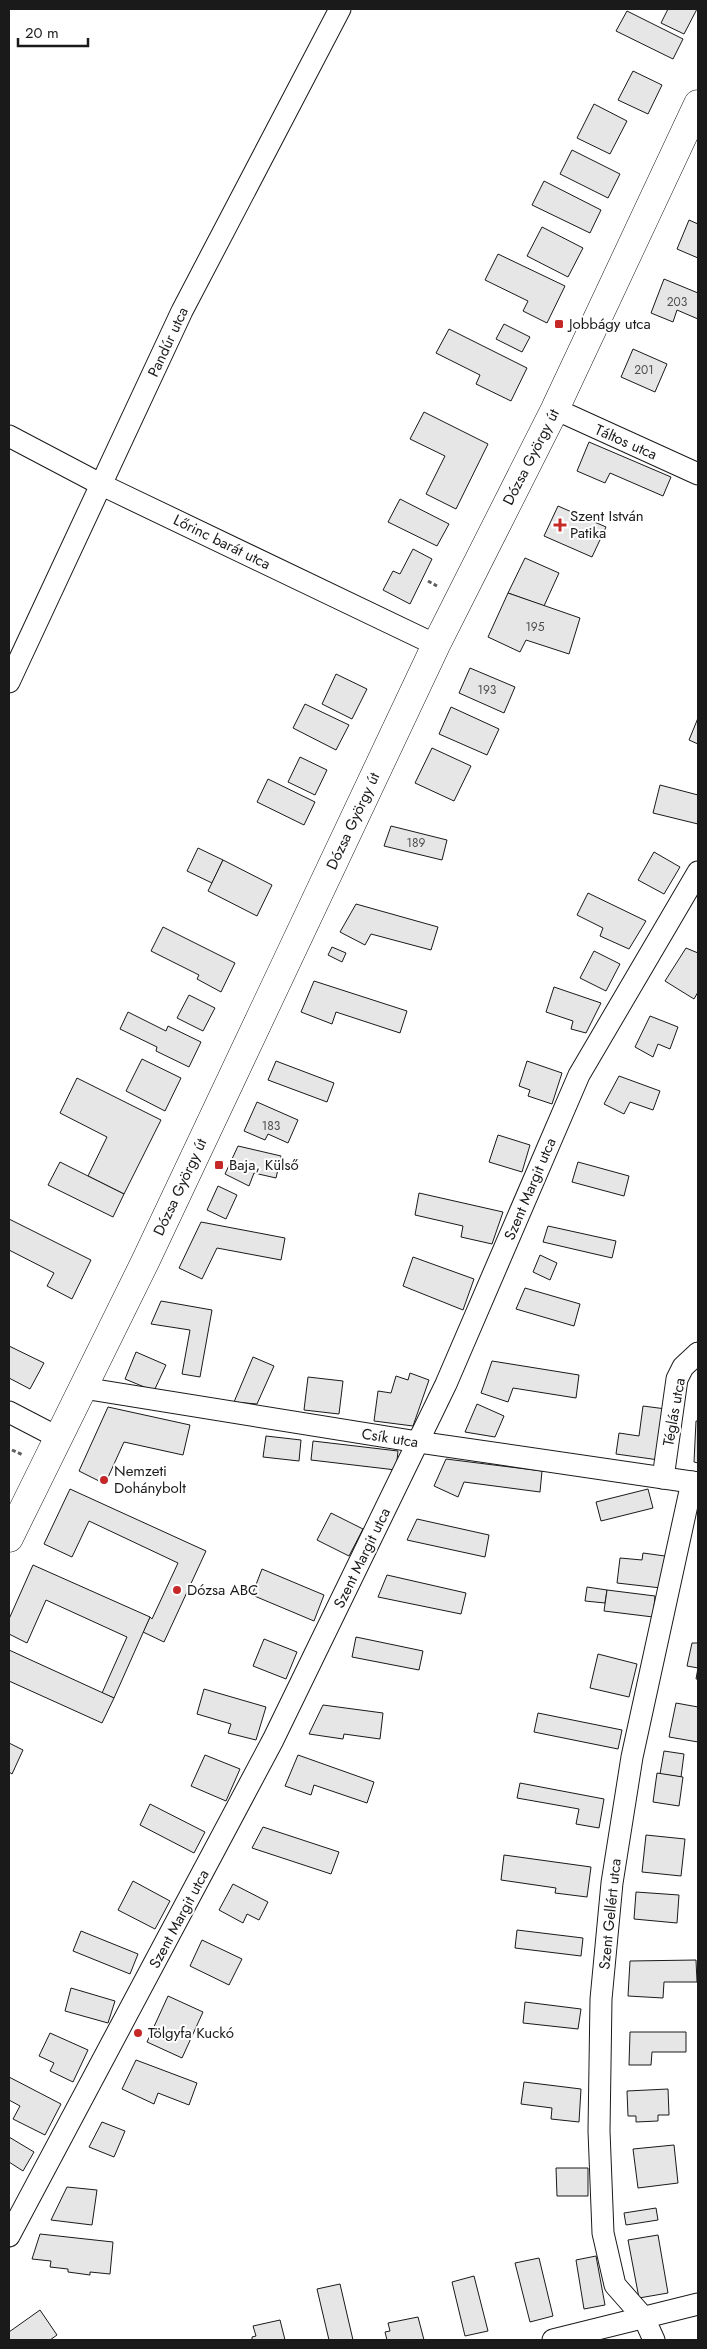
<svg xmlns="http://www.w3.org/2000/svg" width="707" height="2349" font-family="Jost,sans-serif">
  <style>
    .building { fill: #e6e6e6; stroke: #1a1a1a }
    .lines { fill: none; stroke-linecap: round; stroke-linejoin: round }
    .minor-casing { stroke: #1a1a1a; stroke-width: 23 }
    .primary-casing { stroke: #1a1a1a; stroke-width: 29 }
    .path { stroke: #5f5f5f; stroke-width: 3; stroke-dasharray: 4 2.5; stroke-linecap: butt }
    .minor { stroke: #fff; stroke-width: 21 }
    .primary { stroke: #fff; stroke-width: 28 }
    .poi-dot { fill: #c62828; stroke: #fff; stroke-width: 2 }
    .labels { text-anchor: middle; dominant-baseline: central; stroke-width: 4; stroke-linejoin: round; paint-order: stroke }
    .number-label { font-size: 12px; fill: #4d4d4d }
    .poi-label { font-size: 15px; fill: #1a1a1a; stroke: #fff; text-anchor: start }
    .street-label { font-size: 15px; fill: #1a1a1a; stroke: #fff }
  </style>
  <rect width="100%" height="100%" fill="#fff"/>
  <!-- building -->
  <g class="building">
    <polygon points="668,9 697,9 684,34 661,23"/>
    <polygon points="627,11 683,39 673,59 616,31"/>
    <polygon points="633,71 662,85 648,114 618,100"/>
    <polygon points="594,104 627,121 610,154 577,138"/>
    <polygon points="572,150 620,174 608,198 560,174"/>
    <polygon points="544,181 601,210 590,233 532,205"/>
    <polygon points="689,220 698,224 698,258 677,249"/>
    <polygon points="542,227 583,248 568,277 527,256"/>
    <polygon points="498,254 565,286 547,323 523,311 528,301 485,280"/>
    <polygon points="664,279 698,293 698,319 677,310 673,322 651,313"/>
    <polygon points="504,324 530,337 522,352 496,339"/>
    <polygon points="449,329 527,368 511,401 476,384 480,375 436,353"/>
    <polygon points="633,349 667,364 655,392 621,377"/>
    <polygon points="424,412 488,444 456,509 426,494 445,456 410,439"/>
    <polygon points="589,442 671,477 663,496 610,473 605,483 577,471"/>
    <polygon points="400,499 449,524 437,546 388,522"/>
    <polygon points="558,506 606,527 592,557 544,536"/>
    <polygon points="413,549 432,559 410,604 383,590 393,571 400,574"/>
    <polygon points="525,558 559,573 544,606 508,593"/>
    <polygon points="508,593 580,618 569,654 526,640 520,652 488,637"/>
    <polygon points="470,668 515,687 504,713 459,693"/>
    <polygon points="336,674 367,689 352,719 322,704"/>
    <polygon points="305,704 349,725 336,750 293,728"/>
    <polygon points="451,707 499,729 487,755 439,734"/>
    <polygon points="698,718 698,744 689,740"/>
    <polygon points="432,748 471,766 454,801 415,783"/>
    <polygon points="300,757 327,770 315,795 288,782"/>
    <polygon points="268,779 315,802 304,825 257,802"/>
    <polygon points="660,785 698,795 698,824 653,813"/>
    <polygon points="391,826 447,840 442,860 384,846"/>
    <polygon points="198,848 223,860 212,883 187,871"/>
    <polygon points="654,852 680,867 664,894 638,880"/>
    <polygon points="223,860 272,885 257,916 208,891"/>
    <polygon points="588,893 646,921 629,949 600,936 603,928 577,915"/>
    <polygon points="356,904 438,927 431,950 371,934 365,945 340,932"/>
    <polygon points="163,927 235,963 221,992 197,979 199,975 151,951"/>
    <polygon points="332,947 346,953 342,962 328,955"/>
    <polygon points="686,948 698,953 698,992 694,999 665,981"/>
    <polygon points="594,951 620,964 606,991 580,978"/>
    <polygon points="314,981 407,1011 400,1033 336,1012 332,1024 301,1012"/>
    <polygon points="554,987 601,1003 586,1033 571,1029 573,1021 546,1012"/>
    <polygon points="189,995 215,1008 203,1031 177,1018"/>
    <polygon points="128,1012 166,1031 168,1026 201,1042 189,1067 156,1051 157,1047 120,1029"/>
    <polygon points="650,1016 678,1027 670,1049 658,1044 653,1057 635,1047"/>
    <polygon points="142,1059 181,1078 165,1111 126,1091"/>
    <polygon points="276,1061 334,1083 327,1102 268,1080"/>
    <polygon points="527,1061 562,1073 552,1104 528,1096 530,1090 519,1086"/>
    <polygon points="619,1076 660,1091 653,1110 630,1102 624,1114 604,1104"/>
    <polygon points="77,1078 161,1120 124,1194 88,1176 107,1137 60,1113"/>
    <polygon points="257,1102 298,1120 288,1143 268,1134 265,1140 244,1131"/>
    <polygon points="498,1135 530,1145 522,1172 489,1162"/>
    <polygon points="238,1146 281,1156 276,1178 254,1173 249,1186 225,1174"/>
    <polygon points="60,1162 124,1194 113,1217 48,1185"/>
    <polygon points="578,1162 629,1176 624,1196 572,1182"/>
    <polygon points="218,1186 237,1195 226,1219 207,1210"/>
    <polygon points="419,1193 503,1212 492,1244 461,1237 463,1226 415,1215"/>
    <polygon points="9,1219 91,1260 72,1299 47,1286 54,1273 9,1250"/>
    <polygon points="201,1222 285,1238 281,1260 217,1248 202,1279 179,1268"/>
    <polygon points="548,1226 616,1241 612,1258 543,1242"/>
    <polygon points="540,1255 557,1263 550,1280 533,1272"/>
    <polygon points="413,1257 474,1279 463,1310 403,1286"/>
    <polygon points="525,1288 580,1304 574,1326 516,1309"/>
    <polygon points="161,1301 212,1310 200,1377 182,1374 190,1330 151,1324"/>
    <polygon points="9,1346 44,1363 30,1389 9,1378"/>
    <polygon points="136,1352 166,1365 154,1391 125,1379"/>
    <polygon points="253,1357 274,1366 257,1404 234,1402"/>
    <polygon points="492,1361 579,1375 576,1398 513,1388 508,1402 481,1393"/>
    <polygon points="410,1373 429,1380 413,1426 374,1421 378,1391 391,1393 396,1376 408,1380"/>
    <polygon points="308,1377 343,1381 339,1414 304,1410"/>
    <polygon points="477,1404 504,1416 495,1437 465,1432"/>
    <polygon points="643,1406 666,1409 659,1460 616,1454 619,1433 639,1436"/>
    <polygon points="108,1407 190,1425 183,1455 124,1442 105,1484 79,1471"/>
    <polygon points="696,1421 698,1421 698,1463 694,1462"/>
    <polygon points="266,1436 301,1440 299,1461 263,1457"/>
    <polygon points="313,1441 398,1451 396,1470 311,1460"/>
    <polygon points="446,1459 542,1471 540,1492 464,1482 458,1497 434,1486"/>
    <polygon points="70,1489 206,1551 164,1642 143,1632 150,1617 152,1619 178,1563 89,1521 72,1557 44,1544"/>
    <polygon points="648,1489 653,1508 601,1521 596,1502"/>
    <polygon points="331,1513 363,1529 349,1556 317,1540"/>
    <polygon points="417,1519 489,1535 485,1557 407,1540"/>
    <polygon points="643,1553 665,1556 661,1588 617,1583 620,1558 642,1560"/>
    <polygon points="33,1565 150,1617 114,1698 102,1693 127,1637 46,1600 27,1643 9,1634 9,1619"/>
    <polygon points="262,1569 324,1595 314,1621 252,1595"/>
    <polygon points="387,1575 466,1593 461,1614 378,1597"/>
    <polygon points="587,1587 607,1590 605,1603 585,1601"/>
    <polygon points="607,1590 655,1596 653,1617 604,1611"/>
    <polygon points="356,1637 423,1651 419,1670 352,1657"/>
    <polygon points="264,1639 297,1652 286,1679 253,1666"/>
    <polygon points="692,1643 698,1643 698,1679 696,1679 698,1668 687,1666"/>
    <polygon points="9,1650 114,1698 102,1723 9,1681"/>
    <polygon points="598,1654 637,1664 629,1697 590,1688"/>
    <polygon points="204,1689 266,1707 256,1740 228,1733 231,1724 197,1714"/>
    <polygon points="676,1703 698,1707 698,1742 669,1737"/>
    <polygon points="323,1705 383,1713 380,1739 344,1734 343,1739 309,1734"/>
    <polygon points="538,1713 622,1730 618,1749 534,1732"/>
    <polygon points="9,1743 23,1750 12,1774 9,1772"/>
    <polygon points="664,1751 684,1754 681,1777 660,1774"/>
    <polygon points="205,1755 240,1769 226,1801 191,1786"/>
    <polygon points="298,1755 374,1782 367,1803 314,1785 311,1795 285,1786"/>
    <polygon points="657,1773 683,1777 679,1806 653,1802"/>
    <polygon points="520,1783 604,1799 599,1828 576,1824 579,1809 517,1798"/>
    <polygon points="150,1804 205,1832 194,1853 140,1825"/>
    <polygon points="263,1827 339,1852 331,1874 252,1848"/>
    <polygon points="646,1835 685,1839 681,1876 642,1872"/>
    <polygon points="504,1855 591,1867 587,1897 555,1893 556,1888 501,1880"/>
    <polygon points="133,1881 170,1901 155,1929 118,1910"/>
    <polygon points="233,1884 268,1902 259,1920 247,1914 243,1923 219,1910"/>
    <polygon points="636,1892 679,1895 677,1923 634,1919"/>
    <polygon points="517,1930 583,1938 581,1956 515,1948"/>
    <polygon points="81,1931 138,1954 130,1974 73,1951"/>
    <polygon points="202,1940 242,1959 229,1985 190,1966"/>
    <polygon points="696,1960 697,1982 664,1982 663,1998 628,1996 630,1961"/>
    <polygon points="71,1988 115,2001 108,2023 65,2011"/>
    <polygon points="168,1996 203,2012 182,2058 147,2042"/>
    <polygon points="525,2002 581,2009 578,2029 523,2023"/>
    <polygon points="630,2032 686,2032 686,2052 652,2052 651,2065 629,2065"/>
    <polygon points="50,2033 88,2050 73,2082 50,2071 54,2063 39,2056"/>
    <polygon points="136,2060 197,2083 189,2105 158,2093 154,2104 122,2089"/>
    <polygon points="9,2077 61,2104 45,2135 13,2119 20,2106 9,2100"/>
    <polygon points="524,2082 581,2089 579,2122 551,2119 552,2108 521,2104"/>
    <polygon points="668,2089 669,2115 658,2115 658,2121 636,2122 636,2116 628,2116 627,2091"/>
    <polygon points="102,2122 125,2131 114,2157 89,2147"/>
    <polygon points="9,2137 34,2152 23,2171 9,2162"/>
    <polygon points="674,2145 678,2183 638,2188 633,2149"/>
    <polygon points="556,2168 588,2168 588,2196 557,2196"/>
    <polygon points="67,2187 97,2190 92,2225 51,2220"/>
    <polygon points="656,2208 658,2220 626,2225 624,2213"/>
    <polygon points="40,2234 113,2242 110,2274 90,2272 90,2275 68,2272 68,2269 50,2267 51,2261 32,2259"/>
    <polygon points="658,2235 668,2293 639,2298 628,2240"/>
    <polygon points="596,2256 605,2305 584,2309 576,2260"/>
    <polygon points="539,2258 553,2316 530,2322 515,2263"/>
    <polygon points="474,2276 488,2331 465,2336 452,2282"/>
    <polygon points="340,2284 353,2340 329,2340 317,2289"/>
    <polygon points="40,2310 57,2335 50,2340 9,2340 9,2332"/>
    <polygon points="418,2317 424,2340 387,2340 385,2332 390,2331 388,2323"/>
    <polygon points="280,2320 285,2340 252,2340 252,2337 256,2336 253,2326"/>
  </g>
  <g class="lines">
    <defs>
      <g id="minor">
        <polyline points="555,409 698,474"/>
        <polyline points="9,436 102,485 436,645"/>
        <polyline points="9,682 182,311 340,9"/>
        <polyline points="83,1388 418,1442 698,1483"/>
        <polyline points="9,1412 59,1438"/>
        <polyline points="663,1478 677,1379 683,1367 698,1353"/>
        <polyline points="9,2236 273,1740 446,1384 579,1075 698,872"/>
        <polyline points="553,2340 698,2304"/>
        <polyline points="654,2340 644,2318 615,2285 603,2233 599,2131 601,1999 612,1883 632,1757 692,1482"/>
      </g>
      <polyline id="primary" points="9,1538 145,1262 436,645 555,409 698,104"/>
    </defs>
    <!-- minor casing -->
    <use href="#minor" class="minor-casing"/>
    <!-- primary casing -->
    <use href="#primary" class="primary-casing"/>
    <!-- path -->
    <g class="path">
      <polyline points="428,581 437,586"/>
      <polyline points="12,1450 23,1455"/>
    </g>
    <!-- minor -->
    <use href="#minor" class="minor"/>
    <!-- primary -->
    <use href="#primary" class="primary"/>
  </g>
  <!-- markers -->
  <g class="poi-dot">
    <rect x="554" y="319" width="10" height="10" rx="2.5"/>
    <path d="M557.5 517.5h5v5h5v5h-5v5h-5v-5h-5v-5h5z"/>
    <rect x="214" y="1160" width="10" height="10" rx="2.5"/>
    <circle cx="104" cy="1480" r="5"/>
    <circle cx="177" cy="1590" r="5"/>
    <circle cx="138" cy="2033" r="5"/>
  </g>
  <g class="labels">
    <!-- number labels -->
    <g class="number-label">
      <text x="677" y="302">203</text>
      <text x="644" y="370">201</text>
      <text x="535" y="627">195</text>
      <text x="487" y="690">193</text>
      <text x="416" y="843">189</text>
      <text x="271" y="1126">183</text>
    </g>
    <!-- poi labels -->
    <g class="poi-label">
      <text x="569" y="324">Jobbágy utca</text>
      <text x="570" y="516">Szent István<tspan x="570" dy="17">Patika</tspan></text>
      <text x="229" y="1165">Baja, Külső</text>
      <text x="114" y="1471">Nemzeti<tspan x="114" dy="17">Dohánybolt</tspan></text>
      <text x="187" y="1590">Dózsa ABC</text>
      <text x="148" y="2033">Tölgyfa Kuckó</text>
    </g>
    <!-- street labels -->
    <g class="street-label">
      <text transform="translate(168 342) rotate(-65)">Pandúr utca</text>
      <text transform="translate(626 442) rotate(24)">Táltos utca</text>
      <text transform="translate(531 457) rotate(-63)">Dózsa György út</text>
      <text transform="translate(222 542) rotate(26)">Lőrinc barát utca</text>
      <text transform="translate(353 821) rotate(-65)">Dózsa György út</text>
      <text transform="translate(180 1187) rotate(-65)">Dózsa György út</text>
      <text transform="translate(530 1189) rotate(-67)">Szent Margit utca</text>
      <text transform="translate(674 1412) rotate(-80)">Téglás utca</text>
      <text transform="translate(390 1438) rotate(9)">Csík utca</text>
      <text transform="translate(362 1558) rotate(-64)">Szent Margit utca</text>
      <text transform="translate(610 1914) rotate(-84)">Szent Gellért utca</text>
      <text transform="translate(179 1919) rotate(-62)">Szent Margit utca</text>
    </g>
  </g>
  <!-- border -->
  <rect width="707" height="2349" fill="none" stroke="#1a1a1a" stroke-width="20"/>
  <!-- scale -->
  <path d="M18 38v8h70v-8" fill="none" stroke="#1a1a1a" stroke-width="2.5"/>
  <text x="25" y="38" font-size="15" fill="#1a1a1a" stroke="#ffffff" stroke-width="4" paint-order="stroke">20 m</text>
</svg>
